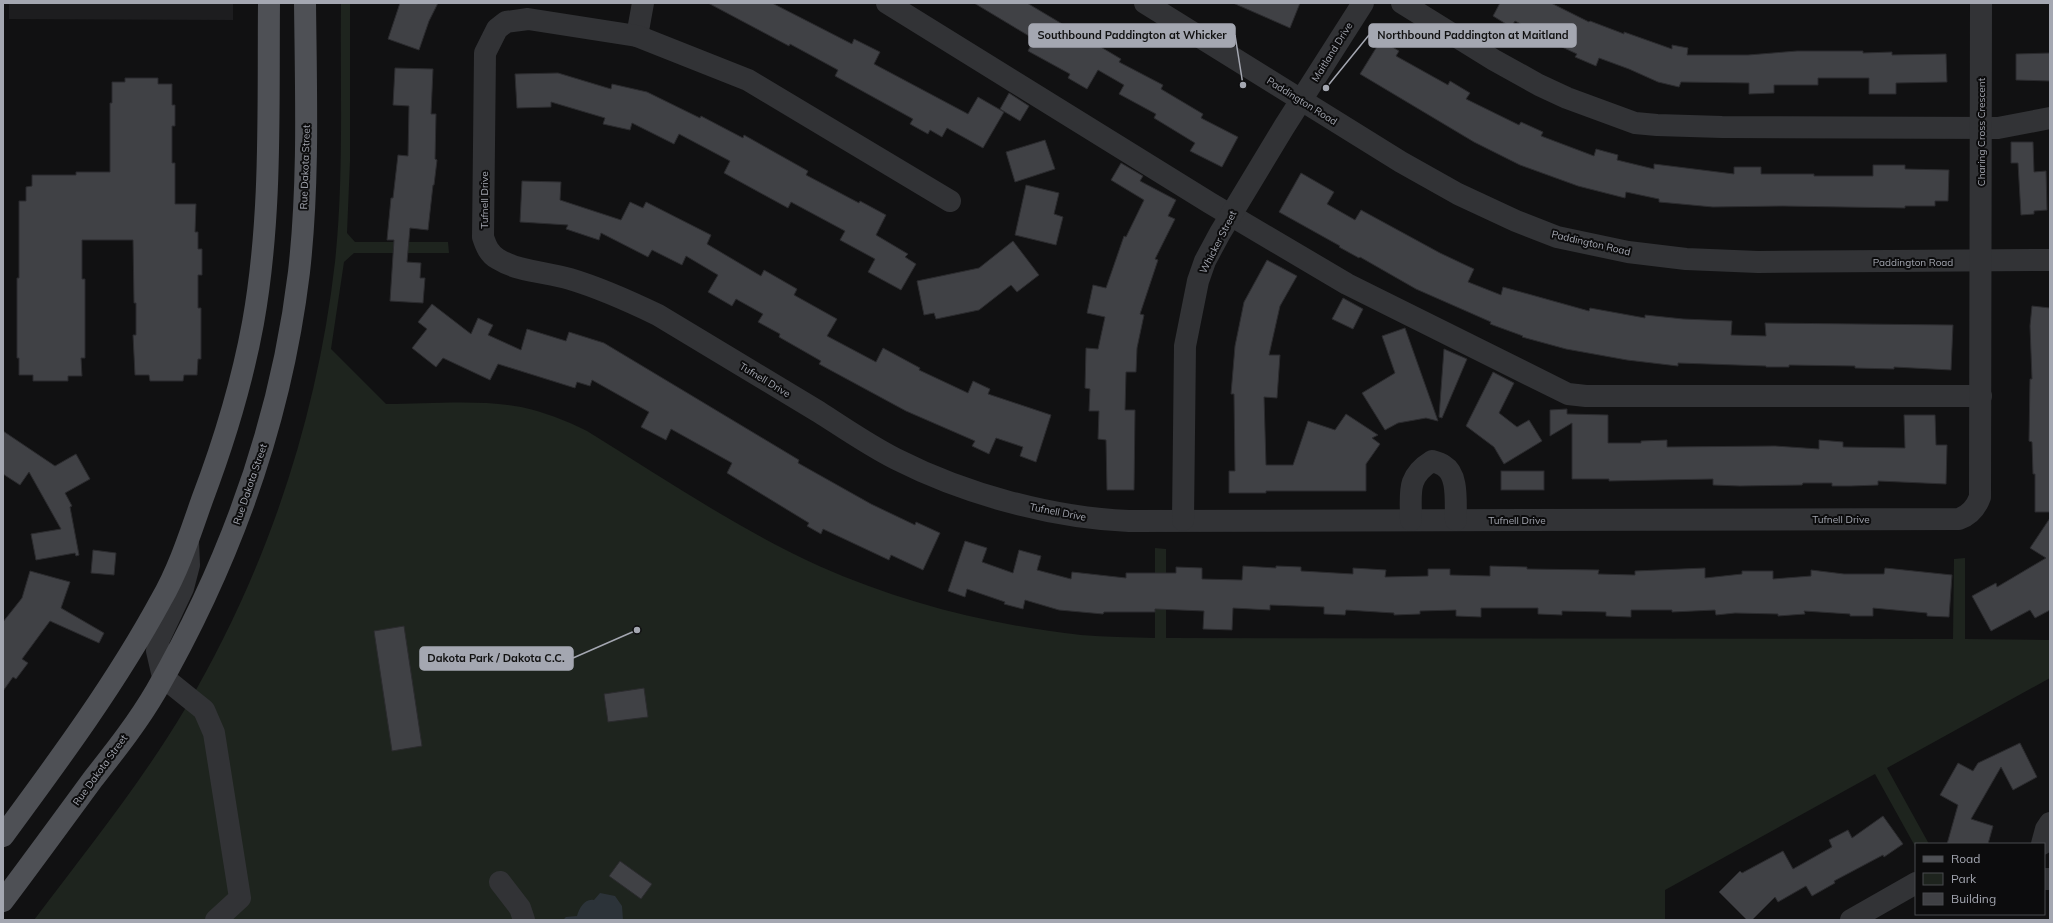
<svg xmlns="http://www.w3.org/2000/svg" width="2053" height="923" font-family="Mulish,sans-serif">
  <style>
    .built { fill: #1d1d1f }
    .green { fill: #1e241e }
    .water { fill: #2c3339 }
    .building { fill: #404145; stroke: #2b2b2e }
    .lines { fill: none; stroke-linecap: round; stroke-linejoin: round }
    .minor { stroke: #323336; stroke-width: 22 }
    .major { stroke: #4e5055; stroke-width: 22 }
    .labels { text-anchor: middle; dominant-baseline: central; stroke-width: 4; stroke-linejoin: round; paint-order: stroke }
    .street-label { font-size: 10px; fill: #a4a7b1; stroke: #0c0c0d }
    .leader { fill: none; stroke: #a4a7b1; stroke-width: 1.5 }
    .callout-dot { fill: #a4a7b1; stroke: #0c0c0d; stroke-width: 1.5 }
    .callout { fill: #a4a7b1; stroke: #a4a7b1; stroke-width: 1.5 }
    .callout-label { font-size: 11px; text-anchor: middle; font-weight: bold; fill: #111 }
  </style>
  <rect width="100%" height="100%" fill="#111112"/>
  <!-- built -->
  <polygon class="built" points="9,3 233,3 233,20 9,19"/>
  <!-- green -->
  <path class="green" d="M341 3H350V161L347 233 355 242H448L449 253H354L344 262 331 349 386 404C427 404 481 399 521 407 544 412 565 420 587 431 663 478 738 529 819 566 902 603 991 625 1081 635 1105 637 1131 637 1155 638V548L1166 549V638L1953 639 1954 559 1965 558V639L2050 640V678L1887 768 1929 844H1916V848L1875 774 1665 890V920H34C86 851 141 783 185 709 266 572 317 420 335 262 344 177 340 89 341 3Z"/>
  <!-- water -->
  <path class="water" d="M600 893 615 896 622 906 623 920H563L566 917 577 916C579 908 585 898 594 900Z"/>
  <!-- building -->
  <g class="building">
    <polygon points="400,3 438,3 429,21 419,50 388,39"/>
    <polygon points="708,3 772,3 852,44 854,39 880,52 874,64 968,114 978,97 1004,112 983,148 947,128 942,137 930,130 928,134 910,124 913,119 835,76 838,70 790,44 789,46"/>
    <polygon points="974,3 1027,3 1121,59 1119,62 1163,85 1161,89 1203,114 1201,118 1238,137 1222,167 1190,151 1195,143 1154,118 1156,114 1119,94 1124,85 1098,70 1087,89 1068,78 1070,74 1028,51 1034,39"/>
    <polygon points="1233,3 1300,3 1290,28"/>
    <polygon points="1500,3 1551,3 1589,22 1590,21 1619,32 1624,34 1624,32 1672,49 1672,45 1688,48 1687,55 1748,55 1797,51 1863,51 1863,53 1892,52 1892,55 1946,54 1947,82 1896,83 1896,94 1869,94 1869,78 1818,78 1818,85 1774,85 1774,93 1749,94 1749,83 1681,82 1679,87 1658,82 1629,69 1599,58 1596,66 1575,57 1577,54 1547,40 1547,38 1515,21 1511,27 1493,16"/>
    <polygon points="1381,40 1399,51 1396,56 1448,85 1450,81 1470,93 1466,99 1519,125 1521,122 1543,132 1541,136 1594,156 1596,149 1618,155 1617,160 1654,169 1654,164 1734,174 1734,167 1761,167 1761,174 1814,174 1814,176 1873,176 1873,165 1905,165 1905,169 1949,170 1948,201 1935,201 1935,206 1905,206 1905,208 1783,206 1713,207 1659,202 1659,199 1626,192 1625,198 1578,186 1520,165 1474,142 1360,74"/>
    <polygon points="2050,53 2050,81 2016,80 2016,54"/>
    <polygon points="395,68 433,69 431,114 436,114 435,159 437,160 434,185 433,185 428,230 410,228 407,262 421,263 420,278 425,278 423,303 390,301 394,240 387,240 391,198 393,198 398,155 408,156 409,106 393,105"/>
    <polygon points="558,73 611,89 612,84 647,92 700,118 701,116 743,138 744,135 808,171 806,175 859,203 860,201 886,215 876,235 908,254 905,257 916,264 901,290 868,272 875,259 840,240 845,231 791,202 788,208 724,173 730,161 679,134 674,144 632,123 630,130 603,124 605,118 551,102 551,107 517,108 515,74"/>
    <polygon points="125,78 158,78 158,84 172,84 172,105 175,105 175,126 172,126 172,163 175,163 175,204 196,204 195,232 198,232 198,249 202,249 202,275 198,275 198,308 201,308 201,359 198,359 197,375 184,375 183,381 150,381 149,375 135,375 133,335 136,335 136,303 134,303 133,240 82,240 82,279 85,279 85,358 81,358 82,376 68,376 68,381 33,381 33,375 19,375 19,358 17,358 17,278 19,278 19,201 26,201 26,187 32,186 32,175 76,175 76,172 110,172 110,103 112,103 112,82 125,82"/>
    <polygon points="1009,93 1029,106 1020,121 1000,109"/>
    <polygon points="1045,140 1055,169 1015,182 1006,152"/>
    <polygon points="2011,142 2033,142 2034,172 2046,171 2047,210 2034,211 2034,214 2021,215 2018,163 2011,163"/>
    <polygon points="1121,163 1143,176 1140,181 1176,200 1168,216 1175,219 1155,259 1158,260 1140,314 1144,315 1137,348 1136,372 1126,372 1125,410 1135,410 1134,490 1107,490 1106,440 1098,439 1099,411 1089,411 1090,389 1085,388 1086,348 1098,349 1105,317 1087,313 1093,285 1106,288 1124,236 1126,237 1144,200 1111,180"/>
    <polygon points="1301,173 1334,192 1327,204 1355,220 1361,210 1440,253 1474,269 1468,282 1501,295 1503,287 1589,311 1590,308 1645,318 1645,315 1683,319 1732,321 1731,335 1766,336 1765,323 1953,325 1951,370 1894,367 1894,369 1855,368 1855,366 1789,365 1789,367 1766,367 1766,366 1678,363 1678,366 1627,360 1566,349 1522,337 1523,336 1490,324 1491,322 1416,289 1360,257 1359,258 1339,247 1340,246 1279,212"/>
    <polygon points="522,181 561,182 560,200 621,220 630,202 643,208 646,202 711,235 707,244 761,276 764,270 797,289 794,295 837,319 827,336 876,362 883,348 920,368 919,370 968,393 973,381 990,389 988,394 1051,415 1036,462 1020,456 1023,447 996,438 989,454 972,446 975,441 906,411 819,364 821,361 779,337 780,334 758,322 763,314 736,299 732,306 708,292 718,275 686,256 682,265 652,250 648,257 601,233 599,240 566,229 568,225 520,222"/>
    <polygon points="1026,185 1059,193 1054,214 1063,217 1056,245 1015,235"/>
    <polygon points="1013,241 1039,275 1017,292 1011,285 979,310 936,319 934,313 924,315 917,281 979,268"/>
    <polygon points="1267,260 1297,276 1280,306 1269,355 1280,355 1277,398 1264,397 1266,465 1293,465 1308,421 1335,430 1346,414 1378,435 1372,438 1380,444 1366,464 1366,491 1266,491 1266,493 1229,493 1229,471 1235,471 1234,394 1231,394 1235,346 1244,302"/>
    <polygon points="1343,298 1363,309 1353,329 1332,319"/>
    <polygon points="432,304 471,334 478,318 493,325 488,335 521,350 527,329 566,341 569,332 604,343 799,460 798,463 871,504 915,525 916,522 940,533 923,570 891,555 889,560 823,529 821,534 807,526 809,523 727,473 732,463 671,429 666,440 641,427 649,412 592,380 590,386 577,382 575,388 498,364 490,380 443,358 436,367 412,348 427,329 418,322"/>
    <polygon points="2032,306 2050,308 2050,512 2035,512 2035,474 2033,474 2032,442 2029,441 2030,379 2032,379 2030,326"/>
    <polygon points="1405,328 1438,421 1426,418 1398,423 1385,430 1362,393 1395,373 1382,336"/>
    <polygon points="1444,349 1467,359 1442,418 1439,417"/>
    <polygon points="1493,372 1514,383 1499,413 1517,427 1529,420 1542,441 1504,464 1494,447 1466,426"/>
    <polygon points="1567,409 1567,414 1608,415 1608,443 1641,443 1641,441 1667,440 1667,447 1775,446 1819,449 1819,440 1843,442 1843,447 1905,448 1904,415 1935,415 1936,445 1947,445 1946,484 1878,481 1878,485 1851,486 1832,486 1832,483 1803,483 1802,485 1740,486 1713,485 1713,479 1609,481 1609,479 1572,479 1572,423 1550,436 1550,410"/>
    <polygon points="3,431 55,466 76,454 90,479 65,493 72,506 70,507 79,555 76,556 75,553 36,560 31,534 61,529 29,472 20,485 3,474"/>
    <rect x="1501" y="471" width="43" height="19"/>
    <polygon points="2050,518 2050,610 2035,618 2030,610 1991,631 1972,596 1996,583 1997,587 2046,558 2030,548"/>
    <polygon points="965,541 987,548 982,562 1013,573 1019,550 1041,556 1037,570 1071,579 1072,572 1126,578 1126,573 1176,573 1176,567 1202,568 1202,579 1242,580 1243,566 1276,568 1276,566 1301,567 1301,571 1353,574 1353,568 1386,570 1385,577 1428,576 1428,569 1450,569 1450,575 1490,576 1490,566 1527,567 1527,569 1599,570 1598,574 1635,575 1635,571 1705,568 1705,578 1742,574 1742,571 1773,571 1773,579 1811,576 1811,570 1844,574 1884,574 1885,568 1952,575 1949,617 1927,616 1927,613 1873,608 1873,616 1850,616 1850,614 1804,611 1805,614 1778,616 1778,614 1735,613 1716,615 1715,610 1672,612 1672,610 1631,610 1631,617 1606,616 1606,612 1562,611 1562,615 1538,614 1538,608 1481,608 1481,617 1456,616 1456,610 1420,611 1420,614 1394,615 1394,613 1346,610 1345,615 1324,614 1324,607 1270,605 1270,610 1233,608 1232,630 1203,629 1204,611 1155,609 1155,612 1104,612 1103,614 1059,610 1025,600 1023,609 1004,604 1005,602 967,589 965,597 948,591"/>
    <polygon points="93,550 116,553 114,575 91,573"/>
    <polygon points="30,571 70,582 61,608 104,633 99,643 50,621 22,659 28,663 16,679 13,677 3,691 3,622 22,598"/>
    <polygon points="404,626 422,746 392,751 374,631"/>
    <polygon points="644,688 648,717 608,722 604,694"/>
    <polygon points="2020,743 2037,777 2013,790 2001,767 1971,819 1993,826 1988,844 1947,844 1958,805 1940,795 1958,763 1973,771 1978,763"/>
    <polygon points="1883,816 1903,844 1884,857 1883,855 1834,881 1835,883 1812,896 1806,886 1778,902 1775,897 1752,920 1747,920 1719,892 1740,871 1742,873 1783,851 1793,869 1832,847 1829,840 1848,830 1852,838"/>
    <polygon points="620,861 652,884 641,899 609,876"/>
  </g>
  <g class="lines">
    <!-- minor -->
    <g class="minor">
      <polyline points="887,3 1210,203 1347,284 1568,394 1586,396 1981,396"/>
      <polyline points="1145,3 1401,162 1458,194 1516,221 1557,237 1628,252 1686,259 1758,262 2050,260"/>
      <polyline points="1402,3 1494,60 1539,85 1567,98 1635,123 1657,125 1722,127 1998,128 2050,118"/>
      <polyline points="637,36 643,3"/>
      <path d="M950 201 748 80 637 36 528 19 506 22 497 29 485 53 483 237C486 246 489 254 498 259 519 272 547 272 570 279 600 288 629 301 658 315 712 347 765 380 819 412 844 428 870 446 896 459 965 494 1052 518 1129 521L1959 519C1970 515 1976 508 1980 497L1981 3"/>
      <polyline points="1183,520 1185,346 1198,281 1205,261 1220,233 1284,127 1363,3"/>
      <path d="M1411 520C1411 493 1406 477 1432 461 1436 462 1440 463 1444 466 1459 475 1455 504 1456 520"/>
      <polyline points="188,542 189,565 183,588 159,639 157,651 163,677 204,710 214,733 240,898 216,920"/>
      <polyline points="2042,844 2046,829 2050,823"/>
      <polyline points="2044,879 2050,879"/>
      <polyline points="500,882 520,908 524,920"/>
      <polyline points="1851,920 1916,883"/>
    </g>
    <!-- major -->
    <g class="major">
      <path d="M3 836C59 760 116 683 161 600 179 569 190 534 202 500 224 442 242 383 253 323 272 217 268 109 269 3"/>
      <path d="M3 901C33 861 63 820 93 779 115 751 138 722 156 691 230 562 281 421 299 272 309 183 306 93 305 3"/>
    </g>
  </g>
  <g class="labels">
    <!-- street labels -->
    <g class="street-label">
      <text transform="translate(1332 52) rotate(-58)">Maitland Drive</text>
      <text transform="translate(1302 101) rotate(32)">Paddington Road</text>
      <text transform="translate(1981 132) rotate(-90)">Charing Cross Crescent</text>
      <text transform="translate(305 167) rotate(-88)">Rue Dakota Street</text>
      <text transform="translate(484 200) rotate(-90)">Tufnell Drive</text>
      <text transform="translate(1218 242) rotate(-63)">Whicker Street</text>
      <text transform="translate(1591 243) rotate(13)">Paddington Road</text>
      <text x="1913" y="262">Paddington Road</text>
      <text transform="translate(765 380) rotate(31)">Tufnell Drive</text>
      <text transform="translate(250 484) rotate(-71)">Rue Dakota Street</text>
      <text transform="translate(1058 512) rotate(11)">Tufnell Drive</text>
      <text x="1841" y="519">Tufnell Drive</text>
      <text x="1517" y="520">Tufnell Drive</text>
      <text transform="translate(100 770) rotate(-54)">Rue Dakota Street</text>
    </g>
  </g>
  <!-- callouts -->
  <path class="leader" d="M1243 85L1235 35M1326 88L1369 35M637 630L573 658"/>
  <g class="callout-dot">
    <circle cx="1243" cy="85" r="4"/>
    <circle cx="1326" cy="88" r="4"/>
    <circle cx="637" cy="630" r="4"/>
  </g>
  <g class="callout">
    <rect x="1029" y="24" width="206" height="23" rx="4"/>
    <rect x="1369" y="24" width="207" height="23" rx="4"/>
    <rect x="420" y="647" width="153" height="23" rx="4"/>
  </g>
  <g class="callout-label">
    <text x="1132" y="39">Southbound Paddington at Whicker</text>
    <text x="1473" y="39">Northbound Paddington at Maitland</text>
    <text x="496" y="662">Dakota Park / Dakota C.C.</text>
  </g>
  <!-- border -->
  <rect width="2053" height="923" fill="none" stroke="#a4a7b1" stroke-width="8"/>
  <!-- legend -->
  <rect x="1915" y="843" width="130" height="72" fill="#0c0c0d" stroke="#494a4f"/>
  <rect x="1923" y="856" width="20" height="6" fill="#4e5055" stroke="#494a4f"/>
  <text x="1951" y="863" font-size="12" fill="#a4a7b1">Road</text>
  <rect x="1923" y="873" width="20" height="12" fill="#1e241e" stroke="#494a4f"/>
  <text x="1951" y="883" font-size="12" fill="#a4a7b1">Park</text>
  <rect x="1923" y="893" width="20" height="12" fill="#404145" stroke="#494a4f"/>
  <text x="1951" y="903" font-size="12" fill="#a4a7b1">Building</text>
</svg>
